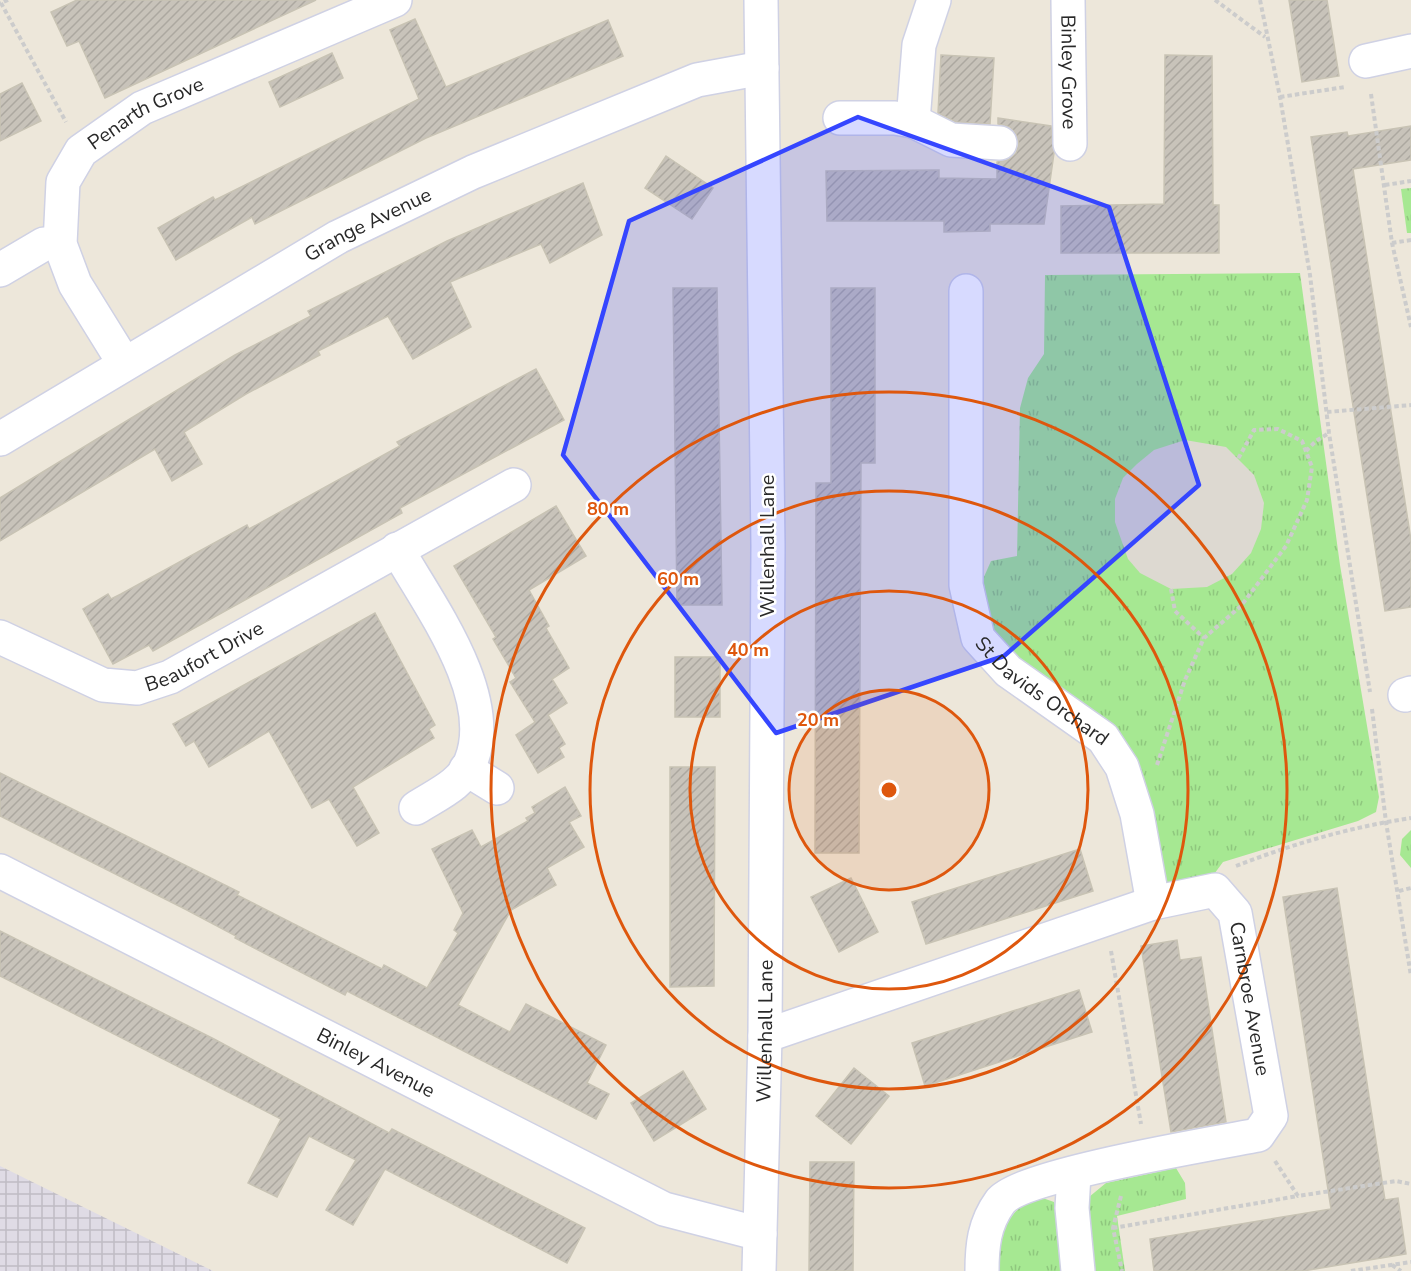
<svg xmlns="http://www.w3.org/2000/svg" width="1411" height="1271" font-family="'Nunito Sans',sans-serif">
  <style>
    .industrial { fill: url(#industrial-grid) }
    .grass { fill: url(#grass-tufts) }
    .plaza { fill: #ddd9d1 }
    .building { fill: url(#building-hatch); stroke: #c8c3b4; stroke-width: 1.5 }
    .lines { fill: none; stroke-linecap: round; stroke-linejoin: round }
    .minor-casing { stroke: #cfd1e4; stroke-width: 36 }
    .path { stroke: #ccc; stroke-width: 4; stroke-dasharray: 4.5 3; stroke-linecap: butt }
    .minor { stroke: #fff; stroke-width: 33 }
    .marked { fill: #3546ff; fill-opacity: 0.2; stroke: #3546ff; stroke-width: 4.5; stroke-linejoin: round }
    .ring { fill: none; stroke: #de570d; stroke-width: 3 }
    .labels { text-anchor: middle; dominant-baseline: central; stroke-width: 5; stroke-linejoin: round; paint-order: stroke }
    .street-label { font-size: 20px; fill: #292929; stroke: #fff }
    .centre { fill: #de570d; stroke: #fff; stroke-width: 3 }
    .ring-label { font-size: 18px; text-anchor: middle; font-weight: bold; fill: #de570d; stroke: #fff; stroke-width: 5; stroke-linejoin: round; paint-order: stroke }
  </style>
  <defs>
    <pattern id="industrial-grid" width="8" height="8" patternUnits="userSpaceOnUse" patternTransform="scale(1.5)"><rect width="8" height="8" fill="#dfdbe5"/><path d="M0 4h8M4 0v8" fill="none" stroke="#bfbcc4"/></pattern>
    <pattern id="grass-tufts" width="24" height="20" patternUnits="userSpaceOnUse" patternTransform="scale(1.5)"><rect width="24" height="20" fill="#a6e892"/><path d="M3 7l-1-3M5 7V3M7 7l1-3M15 17l-1-3M17 17v-4M19 17l1-3" fill="none" stroke="#8fc77e"/></pattern>
    <pattern id="building-hatch" width="6" height="6" patternUnits="userSpaceOnUse" patternTransform="scale(1.5)"><rect width="6" height="6" fill="#c8c3ba"/><path d="M-1 1l2-2M0 6l6-6M5 7l2-2" fill="none" stroke="#aca8a0"/></pattern>
  </defs>
  <rect width="100%" height="100%" fill="#ede7da"/>
  <!-- industrial -->
  <polygon class="industrial" points="0,1166 213,1271 0,1271"/>
  <!-- grass -->
  <g class="grass">
    <polygon points="1411,188 1411,233 1407,233 1401,189"/>
    <polygon points="1300,273 1340,565 1379,797 1376,812 1358,821 1223,862 1209,881 1162,892 1137,766 1015,662 992,628 983,579 991,561 1017,556 1020,408 1028,378 1044,354 1045,275"/>
    <polygon points="1411,830 1411,868 1400,855 1402,839"/>
    <polygon points="1176,1168 1185,1183 1186,1199 1117,1216 1125,1271 1091,1271 1087,1210 1089,1197 1106,1183"/>
    <path d="M1037 1196 1054 1202 1061 1225 1063 1271H999C999 1234 1003 1215 1037 1196Z"/>
  </g>
  <!-- plaza -->
  <polygon class="plaza" points="1185,440 1226,447 1254,475 1264,503 1261,529 1251,553 1232,574 1207,587 1171,589 1140,573 1128,559 1115,522 1115,499 1123,478 1137,464 1154,450"/>
  <!-- building -->
  <g class="building">
    <polygon points="77,0 316,0 105,98 79,41 67,46 51,12"/>
    <polygon points="1289,0 1327,0 1339,76 1302,82"/>
    <polygon points="415,19 446,87 608,20 623,56 426,138 255,224 252,217 176,260 158,228 213,197 215,200 419,99 390,30"/>
    <polygon points="332,53 343,78 280,107 269,82"/>
    <polygon points="941,55 994,58 990,124 956,122 938,113"/>
    <polygon points="1165,55 1212,56 1213,205 1219,205 1219,253 1061,253 1061,206 1164,204"/>
    <polygon points="22,83 41,121 0,141 0,94"/>
    <polygon points="998,118 1051,126 1054,153 1044,224 990,224 990,231 944,232 944,221 827,221 826,171 939,170 939,178 997,179 997,162 1009,159 1016,153 1019,144 1016,134 1010,127 998,124"/>
    <polygon points="1411,126 1411,160 1353,169 1411,540 1411,607 1385,611 1311,137 1347,132 1348,136"/>
    <polygon points="666,156 713,188 692,219 645,188"/>
    <polygon points="583,183 602,235 550,263 541,244 450,282 471,327 413,359 388,316 318,351 320,355 246,394 184,432 202,464 172,481 155,449 0,541 0,498 235,355 311,316 308,311 447,241"/>
    <polygon points="673,288 717,288 722,605 677,605"/>
    <polygon points="831,288 875,288 875,463 861,463 859,853 815,853 816,483 831,483"/>
    <polygon points="536,369 564,420 400,508 402,513 153,651 149,645 113,664 83,609 108,594 111,599 121,594 247,525 249,529 400,446 397,442"/>
    <polygon points="556,506 586,556 529,590 549,626 546,628 569,668 552,679 567,703 548,715 565,744 559,748 564,757 538,773 516,735 535,722 510,682 516,678 493,639 496,637 454,566"/>
    <polygon points="375,613 435,725 429,729 434,738 353,787 379,833 357,846 329,799 312,808 269,731 209,767 194,741 186,746 173,724"/>
    <rect x="675" y="657" width="45" height="60"/>
    <polygon points="670,767 715,767 714,986 670,987"/>
    <polygon points="0,773 239,892 237,895 382,969 384,965 427,988 458,933 454,930 463,913 432,849 472,830 481,847 528,821 526,818 535,813 532,807 565,787 581,816 569,822 584,847 547,868 556,885 511,910 458,1005 510,1032 526,1004 606,1045 587,1083 609,1094 596,1119 347,991 345,995 235,938 236,936 185,909 0,816"/>
    <polygon points="1080,849 1093,891 926,944 912,902"/>
    <polygon points="851,878 878,932 839,952 811,897"/>
    <polygon points="1337,888 1385,1200 1398,1198 1406,1254 1303,1271 1154,1271 1150,1239 1331,1209 1283,897"/>
    <polygon points="0,931 214,1039 389,1133 392,1129 585,1228 567,1263 385,1169 353,1225 326,1210 356,1160 309,1136 277,1197 248,1183 281,1119 0,976"/>
    <polygon points="1177,940 1180,960 1201,957 1226,1122 1171,1132 1141,946"/>
    <polygon points="1079,990 1092,1032 925,1086 912,1043"/>
    <polygon points="854,1068 889,1096 851,1144 816,1116"/>
    <polygon points="683,1071 706,1109 654,1141 631,1103"/>
    <polygon points="810,1162 854,1162 853,1271 809,1271"/>
  </g>
  <g class="lines">
    <defs>
      <g id="minor">
        <path id="s1" d="M1068 0 1070 144"/>
        <polyline points="1366,61 1411,51"/>
        <polyline points="840,118 895,118 913,121 951,140 1000,143"/>
        <polyline points="913,121 919,45 934,0"/>
        <polyline points="0,270 44,244 60,244"/>
        <path id="s2" d="M966 291V585L978 638 1008 671 1103 738 1122 767 1137 814 1153 903"/>
        <path id="s3" d="M124 363 75 284 60 244 63 182 81 151 142 108 395 0"/>
        <path id="s4" d="M0 439 338 237 473 172 697 80 762 68"/>
        <path d="M397 549C429 605 497 695 471 761 463 784 436 795 416 808"/>
        <path id="s5" d="M0 637 103 685 137 688 170 677 514 485"/>
        <polyline points="1405,695 1411,693"/>
        <polyline points="466,769 497,788"/>
        <path id="s6" d="M0 871 664 1209 760 1234"/>
        <path id="s7" d="M765 1036 1153 903 1215 890 1235 913 1271 1116 1258 1135C1216 1143 1020 1175 1000 1202 984 1224 982 1246 982 1271"/>
        <polyline points="1074,1174 1072,1208 1078,1271"/>
        <path id="s8" d="M759 1271 765 1036 768 546 761 0"/>
      </g>
    </defs>
    <!-- minor casing -->
    <use href="#minor" class="minor-casing"/>
    <!-- path -->
    <g class="path">
      <polyline points="8,0 1,3 66,122"/>
      <polyline points="1215,0 1265,37"/>
      <polyline points="1260,0 1280,97 1310,275 1329,433 1370,692"/>
      <polyline points="1371,94 1392,243 1411,327"/>
      <polyline points="1280,97 1345,87"/>
      <polyline points="1385,185 1411,181"/>
      <polyline points="1392,243 1411,240"/>
      <polyline points="1327,412 1411,405"/>
      <polyline points="1306,451 1316,441 1329,433"/>
      <polyline points="1171,589 1175,611 1204,638"/>
      <polyline points="1372,709 1386,822 1411,976"/>
      <polyline points="1157,765 1185,680 1204,638 1241,606 1286,546 1307,500 1312,467 1302,441 1278,429 1254,430 1238,459"/>
      <path d="M1236 866C1292 844 1351 827 1411 818"/>
      <polyline points="1399,891 1411,888"/>
      <polyline points="1111,951 1141,1124"/>
      <polyline points="1275,1161 1298,1196 1396,1181 1411,1184"/>
      <polyline points="1121,1196 1113,1228 1122,1271"/>
      <polyline points="1113,1228 1298,1196"/>
      <polyline points="1392,1265 1401,1271"/>
      <polyline points="1351,1271 1411,1262"/>
    </g>
    <!-- minor -->
    <use href="#minor" class="minor"/>
  </g>
  <!-- marked area -->
  <path class="marked" d="M858 117 1109 207 1199 485 1004 656 776 733 563 455 629 221Z"/>
  <!-- distance rings -->
  <circle cx="889" cy="790" r="100" fill="#de570d" fill-opacity=".12"/>
  <g class="ring">
    <circle cx="889" cy="790" r="100"/>
    <circle cx="889" cy="790" r="199"/>
    <circle cx="889" cy="790" r="299"/>
    <circle cx="889" cy="790" r="398"/>
  </g>
  <g class="labels">
    <!-- street labels -->
    <g class="street-label">
      <text stroke="none"><textPath href="#s1" startOffset="72">Binley Grove</textPath></text>
      <text stroke="none"><textPath href="#s3" startOffset="309">Penarth Grove</textPath></text>
      <text stroke="none"><textPath href="#s4" startOffset="426">Grange Avenue</textPath></text>
      <text transform="translate(767 546) rotate(-90)">Willenhall Lane</text>
      <text stroke="none"><textPath href="#s5" startOffset="222">Beaufort Drive</textPath></text>
      <text stroke="none"><textPath href="#s2" startOffset="432">St Davids Orchard</textPath></text>
      <text stroke="none"><textPath href="#s7" startOffset="591">Carnbroe Avenue</textPath></text>
      <text stroke="none"><textPath href="#s8" startOffset="240">Willenhall Lane</textPath></text>
      <text stroke="none"><textPath href="#s6" startOffset="422">Binley Avenue</textPath></text>
    </g>
  </g>
  <circle cx="889" cy="790" r="9" class="centre"/>
  <g class="ring-label">
    <text x="608" y="515">80 m</text>
    <text x="678" y="585">60 m</text>
    <text x="748" y="656">40 m</text>
    <text x="818" y="726">20 m</text>
  </g>
</svg>
